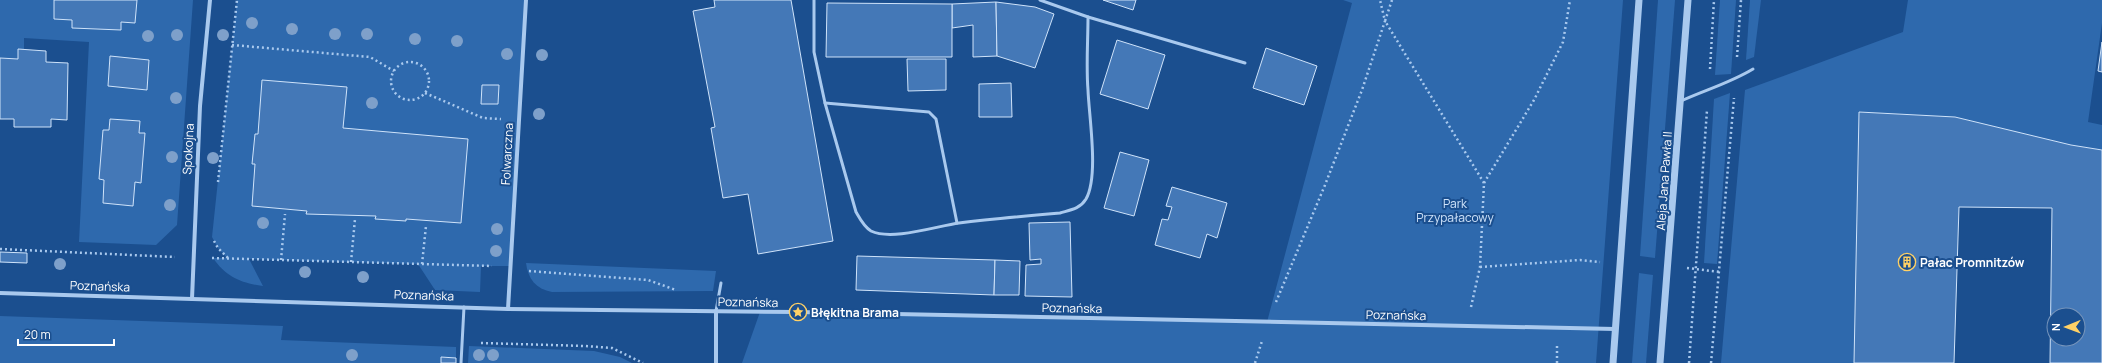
<svg xmlns="http://www.w3.org/2000/svg" width="2102" height="363" font-family="Manrope,sans-serif">
  <style>
    .green { fill: #2e69ad }
    .building { fill: #4478b7; stroke: #cfe3fa; fill-rule: evenodd }
    .lines { fill: none; stroke-linecap: round; stroke-linejoin: round }
    .path { stroke: #a9c9ee; stroke-width: 2.5; stroke-dasharray: 2 3; stroke-linecap: butt }
    .service { stroke: #a9c9ee; stroke-width: 3 }
    .minor { stroke: #a9c9ee; stroke-width: 4 }
    .tertiary { stroke: #a9c9ee; stroke-width: 7 }
    .tree { fill: #7ea0ca }
    .labels { text-anchor: middle; dominant-baseline: central; stroke-width: 4; stroke-linejoin: round; paint-order: stroke }
    .street-label { font-size: 12px; fill: #fff; stroke: #1b4f8f }
    .park-label { font-size: 12px; fill: #cfe3fa; stroke: #1b4f8f }
    .poi-label { font-size: 12px; font-weight: bold; fill: #fff; stroke: #1b4f8f; text-anchor: start }
  </style>
  <rect width="100%" height="100%" fill="#1b4f8f"/>
  <!-- green -->
  <g class="green">
    <polygon points="0,0 193,0 177,225 156,245 79,242 89,42 24,38 24,50 18,50 18,59 0,58"/>
    <path d="M237 0H526L511 266H481L480 292 435 290 418 264 249 259 263 286C241 283 226 277 213 258H227L218 248 212 237Z"/>
    <polygon points="1343,0 1623,0 1596,363 742,363 760,312 1267,322 1352,3"/>
    <polygon points="1658,0 1675,0 1655,258 1640,256"/>
    <polygon points="1720,0 1736,0 1731,74 1715,75"/>
    <polygon points="1750,0 1761,0 1754,57 1746,60"/>
    <polygon points="1908,0 2102,0 2102,23 2088,122 2102,125 2102,150 2071,145 1955,117 1859,112 1854,363 1721,363 1745,90 1903,32"/>
    <polygon points="1730,93 1717,264 1704,263 1714,99"/>
    <path d="M526 263 716 271 713 291 552 292C536 289 528 279 526 263Z"/>
    <polygon points="1639,273 1653,275 1646,363 1632,363"/>
    <polygon points="0,316 283,326 281,340 456,347 456,363 0,363"/>
    <polygon points="469,346 594,351 620,357 632,363 468,363"/>
  </g>
  <!-- building -->
  <g class="building">
    <polygon points="54,0 137,0 135,23 121,22 121,30 72,28 72,20 54,19"/>
    <polygon points="714,0 791,0 833,241 758,254 748,194 723,198 711,128 715,127 693,11 715,7"/>
    <polygon points="1103,0 1136,0 1133,10"/>
    <polygon points="996,2 997,56 973,57 973,25 952,28 952,4"/>
    <polygon points="996,2 1035,7 1054,14 1035,68 997,56"/>
    <polygon points="827,3 952,4 952,57 826,57"/>
    <polygon points="1117,40 1165,55 1148,109 1100,94"/>
    <polygon points="2102,42 2102,72 2098,71"/>
    <polygon points="1266,48 1317,66 1304,105 1253,88"/>
    <polygon points="18,49 46,51 46,62 68,63 67,120 51,119 51,127 14,127 14,119 0,119 0,58 18,59"/>
    <polygon points="110,56 149,60 147,90 108,86"/>
    <polygon points="907,59 946,59 946,90 908,91"/>
    <polygon points="262,80 347,87 343,128 468,139 461,223 406,219 406,221 375,219 376,216 306,214 307,211 252,206 255,164 252,164 255,134 258,134"/>
    <polygon points="1011,83 1012,117 979,117 979,84"/>
    <polygon points="482,85 499,85 498,104 481,104"/>
    <path d="M1859 112 1955 117 2071 145 2102 150V363H2050L2052 208 1959 207 1954 363H1854ZM2054 315H2078V339H2054Z"/>
    <polygon points="110,119 140,121 139,133 145,133 141,183 135,182 133,206 103,203 104,180 99,179 103,130 109,130"/>
    <polygon points="1120,152 1149,160 1134,216 1104,208"/>
    <polygon points="1172,187 1227,203 1217,238 1207,234 1200,258 1155,245 1162,219 1168,220 1172,207 1166,206"/>
    <polygon points="1070,222 1072,297 1025,296 1026,265 1041,264 1041,259 1030,260 1029,223"/>
    <polygon points="0,252 27,253 27,263 0,262"/>
    <polygon points="857,256 995,260 994,295 856,290"/>
    <polygon points="995,260 1020,261 1019,295 994,295"/>
    <polygon points="441,357 456,358 456,363 441,363"/>
  </g>
  <g class="lines">
    <!-- path -->
    <g class="path">
      <polyline points="1392,0 1385,21 1484,183 1480,267 1471,307"/>
      <polyline points="232,45 370,57 394,71"/>
      <polyline points="1737,57 1741,0"/>
      <circle cx="410" cy="81" r="19"/>
      <polyline points="1710,69 1714,0"/>
      <polyline points="425,93 483,118 501,119"/>
      <polyline points="218,182 237,0"/>
      <polyline points="1484,183 1534,100 1563,42 1570,0"/>
      <polyline points="214,241 218,248 228,258"/>
      <polyline points="0,249 175,257"/>
      <polyline points="212,258 492,266"/>
      <polyline points="281,260 285,214"/>
      <polyline points="351,262 355,219"/>
      <polyline points="422,264 426,226"/>
      <polyline points="1480,267 1580,260 1600,262"/>
      <polyline points="1687,268 1720,272"/>
      <polyline points="529,271 648,280 676,290"/>
      <polyline points="1276,302 1325,185 1362,90 1385,21 1380,0"/>
      <polyline points="481,343 585,346 612,348 643,363"/>
      <polyline points="1255,363 1262,341"/>
      <polyline points="1557,363 1557,346"/>
      <polyline points="1689,363 1707,110"/>
      <polyline points="1711,363 1734,98"/>
    </g>
    <!-- service -->
    <g class="service">
      <path d="M814 0V52L825 103 856 212C860 219 864 227 871 231 892 241 937 226 959 223 992 219 1026 216 1060 213 1070 210 1080 209 1086 199 1099 176 1089 117 1088 90 1086 66 1088 41 1088 17L1040 0"/>
      <polyline points="1088,17 1245,63"/>
      <path d="M1681 101C1705 90 1730 83 1753 69"/>
      <polyline points="825,103 929,112 936,119 957,223"/>
      <polyline points="716,311 721,283"/>
      <polyline points="461,363 464,307"/>
    </g>
    <!-- minor -->
    <g class="minor">
      <polyline points="0,293 508,309 798,312 1615,329"/>
      <polyline points="192,299 200,106 210,0"/>
      <polyline points="508,309 526,0"/>
      <polyline points="716,363 716,311"/>
    </g>
    <!-- tertiary -->
    <g class="tertiary">
      <polyline points="1613,363 1639,0"/>
      <polyline points="1660,363 1688,0"/>
    </g>
  </g>
  <!-- trees -->
  <g class="tree">
    <circle cx="252" cy="23" r="6"/>
    <circle cx="292" cy="29" r="6"/>
    <circle cx="335" cy="34" r="6"/>
    <circle cx="367" cy="34" r="6"/>
    <circle cx="177" cy="35" r="6"/>
    <circle cx="223" cy="35" r="6"/>
    <circle cx="148" cy="36" r="6"/>
    <circle cx="415" cy="39" r="6"/>
    <circle cx="457" cy="41" r="6"/>
    <circle cx="507" cy="54" r="6"/>
    <circle cx="542" cy="55" r="6"/>
    <circle cx="176" cy="98" r="6"/>
    <circle cx="372" cy="103" r="6"/>
    <circle cx="539" cy="114" r="6"/>
    <circle cx="172" cy="157" r="6"/>
    <circle cx="213" cy="158" r="6"/>
    <circle cx="170" cy="205" r="6"/>
    <circle cx="263" cy="223" r="6"/>
    <circle cx="497" cy="229" r="6"/>
    <circle cx="496" cy="251" r="6"/>
    <circle cx="60" cy="264" r="6"/>
    <circle cx="305" cy="272" r="6"/>
    <circle cx="363" cy="277" r="6"/>
    <circle cx="352" cy="355" r="6"/>
    <circle cx="479" cy="355" r="6"/>
    <circle cx="493" cy="355" r="6"/>
  </g>
  <!-- icons -->
  <defs>
    <symbol id="building-ring" viewBox="-11 -11 22 22"><circle r="9.5" fill="#1b4f8f" stroke="#ffd166" stroke-width="1.5"/><path d="M-4-6H4V6H1V3H-1V6H-4ZM-2.5-4.3h1.7v1.8h-1.7ZM.8-4.3h1.7v1.8H.8ZM-2.5-1h1.7V.8h-1.7ZM.8-1h1.7V.8H.8Z" fill="#ffd166"/></symbol>
    <symbol id="sight-ring" viewBox="-11 -11 22 22"><circle r="9.5" fill="#1b4f8f" stroke="#ffd166" stroke-width="1.5"/><path d="M0-6L1.8-2.2L6-1.7L2.9 1.2L3.7 5.4L0 3.3L-3.7 5.4L-2.9 1.2L-6-1.7L-1.8-2.2Z" fill="#ffd166"/></symbol>
  </defs>
  <g fill-rule="evenodd">
    <use href="#building-ring" x="1897" y="252" width="20" height="20"/>
    <use href="#sight-ring" x="788" y="302" width="20" height="20"/>
  </g>
  <g class="labels">
    <!-- street labels -->
    <g class="street-label">
      <text transform="translate(188 149) rotate(-87)">Spokojna</text>
      <text transform="translate(507 154) rotate(-87)">Folwarczna</text>
      <text transform="translate(1664 181) rotate(-86)">Aleja Jana Pawła II</text>
      <text transform="translate(100 286) rotate(2)">Poznańska</text>
      <text transform="translate(424 295) rotate(2)">Poznańska</text>
      <text transform="translate(748 302) rotate(1)">Poznańska</text>
      <text transform="translate(1072 308) rotate(1)">Poznańska</text>
      <text transform="translate(1396 315) rotate(1)">Poznańska</text>
    </g>
    <!-- park labels -->
    <g class="park-label">
      <text x="1455" y="203">Park<tspan x="1455" dy="14">Przypałacowy</tspan></text>
    </g>
    <!-- poi labels -->
    <g class="poi-label">
      <text x="1920" y="262">Pałac Promnitzów</text>
      <text x="811" y="312">Błękitna Brama</text>
    </g>
  </g>
  <!-- north arrow -->
  <g transform="translate(2066 327) rotate(269)"><circle r="19" fill="#1b4f8f" stroke="#7695bc"/>
  <path d="M0-3L7 15L0 10L-7 15Z" fill="#ffd166"/>
  <text y="-6" font-size="11" font-weight="bold" text-anchor="middle" fill="#ffffff">N</text>
  </g>
  <!-- scale -->
  <path d="M18 339v6h96v-6" fill="none" stroke="#ffffff" stroke-width="2"/>
  <text x="24" y="339" font-size="12" fill="#ffffff" stroke="#1b4f8f" stroke-width="3" paint-order="stroke">20 m</text>
</svg>
